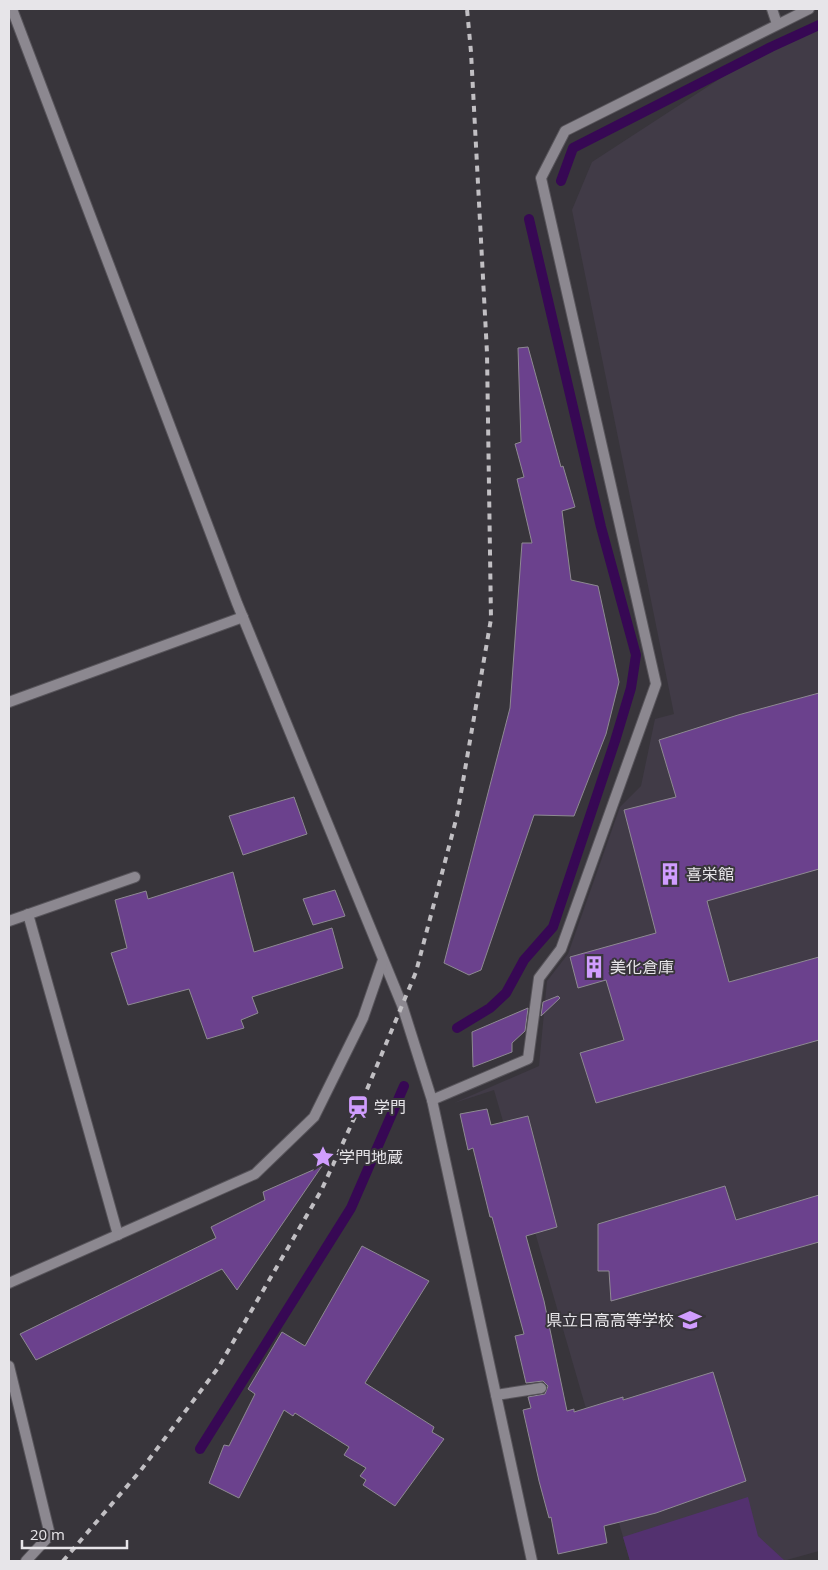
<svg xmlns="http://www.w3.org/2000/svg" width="828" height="1570" font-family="'Open Sans','Noto Sans JP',sans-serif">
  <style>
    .built { fill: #413b47 }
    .green { fill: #53316f }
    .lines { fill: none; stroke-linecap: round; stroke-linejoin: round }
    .stream { stroke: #370854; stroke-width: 10 }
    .building { fill: #6b418d; stroke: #8e8a92 }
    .minor-casing { stroke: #57545a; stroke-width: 12 }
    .minor { stroke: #8c8890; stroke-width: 10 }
    .rail { stroke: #c1bfc3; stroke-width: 4; stroke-dasharray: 6 6; stroke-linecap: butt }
    .labels { text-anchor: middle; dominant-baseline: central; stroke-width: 4; stroke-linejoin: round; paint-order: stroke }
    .poi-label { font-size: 16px; fill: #e7e5e9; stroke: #38353b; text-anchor: start }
  </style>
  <rect width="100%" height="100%" fill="#38353b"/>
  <!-- built -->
  <polygon class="built" points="819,20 819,1551 783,1561 630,1561 494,1090 454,1103 539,1066 547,981 568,954 620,807 641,786 655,719 674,714 572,210 592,162 784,37"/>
  <!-- green -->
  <polygon class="green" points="748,1497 758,1536 784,1560 783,1561 630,1561 623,1537"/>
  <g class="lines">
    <!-- stream -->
    <g class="stream">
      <polyline points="561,181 573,148 771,47 819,25"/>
      <polyline points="457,1028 490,1008 506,993 524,960 553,927 615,741 631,688 636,655 601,527 529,219"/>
      <polyline points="200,1449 351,1208 404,1086"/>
    </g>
  </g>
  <!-- building -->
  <g class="building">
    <polygon points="528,347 561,467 563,466 575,507 562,511 571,580 598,586 619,682 606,734 574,816 534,815 481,970 469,975 444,963 510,708 522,543 532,543 517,479 524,477 515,444 521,442 518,348"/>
    <polygon points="819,693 819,869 707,901 729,982 819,957 819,1040 596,1103 580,1053 624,1040 606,980 578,988 570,957 656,933 624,810 676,797 659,740 738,715"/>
    <polygon points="294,797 307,834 243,855 229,816"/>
    <polygon points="233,872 254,952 332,928 343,968 252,997 258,1013 241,1020 244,1028 207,1039 189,989 128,1005 111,953 127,948 115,900 146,891 148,899"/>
    <polygon points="335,890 345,916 313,925 303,899"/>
    <polygon points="558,996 560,998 541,1016 543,1002"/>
    <polygon points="528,1008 525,1031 512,1043 512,1052 473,1067 472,1032"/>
    <polygon points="487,1109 491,1125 528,1116 557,1227 526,1236 544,1301 567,1411 574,1409 574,1412 623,1397 623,1400 713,1372 746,1481 656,1513 604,1526 607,1543 558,1554 551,1517 549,1518 539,1481 523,1410 531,1408 528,1397 545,1394 548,1386 543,1381 526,1383 515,1336 524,1334 492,1217 490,1217 473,1148 468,1150 460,1114"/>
    <polygon points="322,1166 237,1290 222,1269 36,1360 20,1334 216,1238 211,1227 265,1200 263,1192"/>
    <polygon points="725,1186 736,1220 819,1195 819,1242 611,1301 609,1271 598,1271 598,1224"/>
    <polygon points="362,1246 429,1281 365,1383 434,1427 432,1432 444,1439 395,1506 363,1485 366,1480 360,1476 366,1468 344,1455 349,1447 295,1413 293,1416 284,1410 239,1498 209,1483 224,1445 229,1446 255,1394 248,1389 282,1332 305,1346"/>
  </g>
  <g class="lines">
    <defs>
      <g id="minor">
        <polyline points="12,9 237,603 402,1005 432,1100 532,1561"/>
        <polyline points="772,9 777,24"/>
        <polyline points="9,702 243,617"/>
        <polyline points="28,914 118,1235"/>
        <polyline points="9,921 135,877"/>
        <polyline points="432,1100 528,1059 539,978 561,949 656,684 541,178 565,131 809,9"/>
        <polyline points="9,1283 255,1174 314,1117 363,1018 383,960"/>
        <polyline points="9,1366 50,1535 26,1561"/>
        <polyline points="496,1395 541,1388"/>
      </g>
    </defs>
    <!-- minor casing -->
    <use href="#minor" class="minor-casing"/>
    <!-- minor -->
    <use href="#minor" class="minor"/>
    <!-- rail -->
    <polyline class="rail" points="63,1561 141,1470 218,1368 321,1191 363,1099 416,972 457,816 491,619 487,353 471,52 467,9"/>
  </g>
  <!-- icons -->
  <defs>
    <symbol id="building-bare" viewBox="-9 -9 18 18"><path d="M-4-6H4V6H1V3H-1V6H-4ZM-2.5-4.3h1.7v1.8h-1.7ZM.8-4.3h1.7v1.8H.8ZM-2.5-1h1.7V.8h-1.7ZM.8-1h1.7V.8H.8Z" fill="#d09dfe" stroke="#38353b" stroke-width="2.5" paint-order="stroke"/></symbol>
    <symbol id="station-bare" viewBox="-9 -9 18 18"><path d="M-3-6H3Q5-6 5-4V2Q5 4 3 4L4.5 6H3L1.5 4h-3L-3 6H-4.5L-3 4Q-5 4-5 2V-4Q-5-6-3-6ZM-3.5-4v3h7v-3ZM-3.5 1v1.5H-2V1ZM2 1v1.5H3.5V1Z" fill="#d09dfe" stroke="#38353b" stroke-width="2.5" paint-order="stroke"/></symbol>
    <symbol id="sight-bare" viewBox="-9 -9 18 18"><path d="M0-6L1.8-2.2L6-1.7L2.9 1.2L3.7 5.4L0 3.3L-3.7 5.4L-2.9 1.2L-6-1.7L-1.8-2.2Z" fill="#d09dfe" stroke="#38353b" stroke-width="2.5" paint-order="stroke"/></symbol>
    <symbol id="school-bare" viewBox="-9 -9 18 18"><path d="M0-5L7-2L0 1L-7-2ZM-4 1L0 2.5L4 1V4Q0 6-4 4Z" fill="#d09dfe" stroke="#38353b" stroke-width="2.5" paint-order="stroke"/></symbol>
  </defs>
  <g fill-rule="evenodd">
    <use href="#building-bare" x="654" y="858" width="32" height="32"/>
    <use href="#building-bare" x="578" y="951" width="32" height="32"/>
    <use href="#station-bare" x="342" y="1091" width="32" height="32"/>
    <use href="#sight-bare" x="307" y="1141" width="32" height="32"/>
    <use href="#school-bare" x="674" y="1304" width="32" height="32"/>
  </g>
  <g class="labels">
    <!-- poi labels -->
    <g class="poi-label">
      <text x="686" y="874">喜栄館</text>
      <text x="610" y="967">美化倉庫</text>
      <text x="374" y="1107">学門</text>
      <text x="339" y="1157">学門地蔵</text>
      <text x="674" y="1320" text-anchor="end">県立日高高等学校</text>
    </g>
  </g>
  <!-- border -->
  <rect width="828" height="1570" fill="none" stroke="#e7e5e9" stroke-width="20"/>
  <!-- scale -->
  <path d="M22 1540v8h105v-8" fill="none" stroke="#e7e5e9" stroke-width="2.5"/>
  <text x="30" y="1540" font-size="15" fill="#e7e5e9" stroke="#38353b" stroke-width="4" paint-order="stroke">20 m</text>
</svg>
